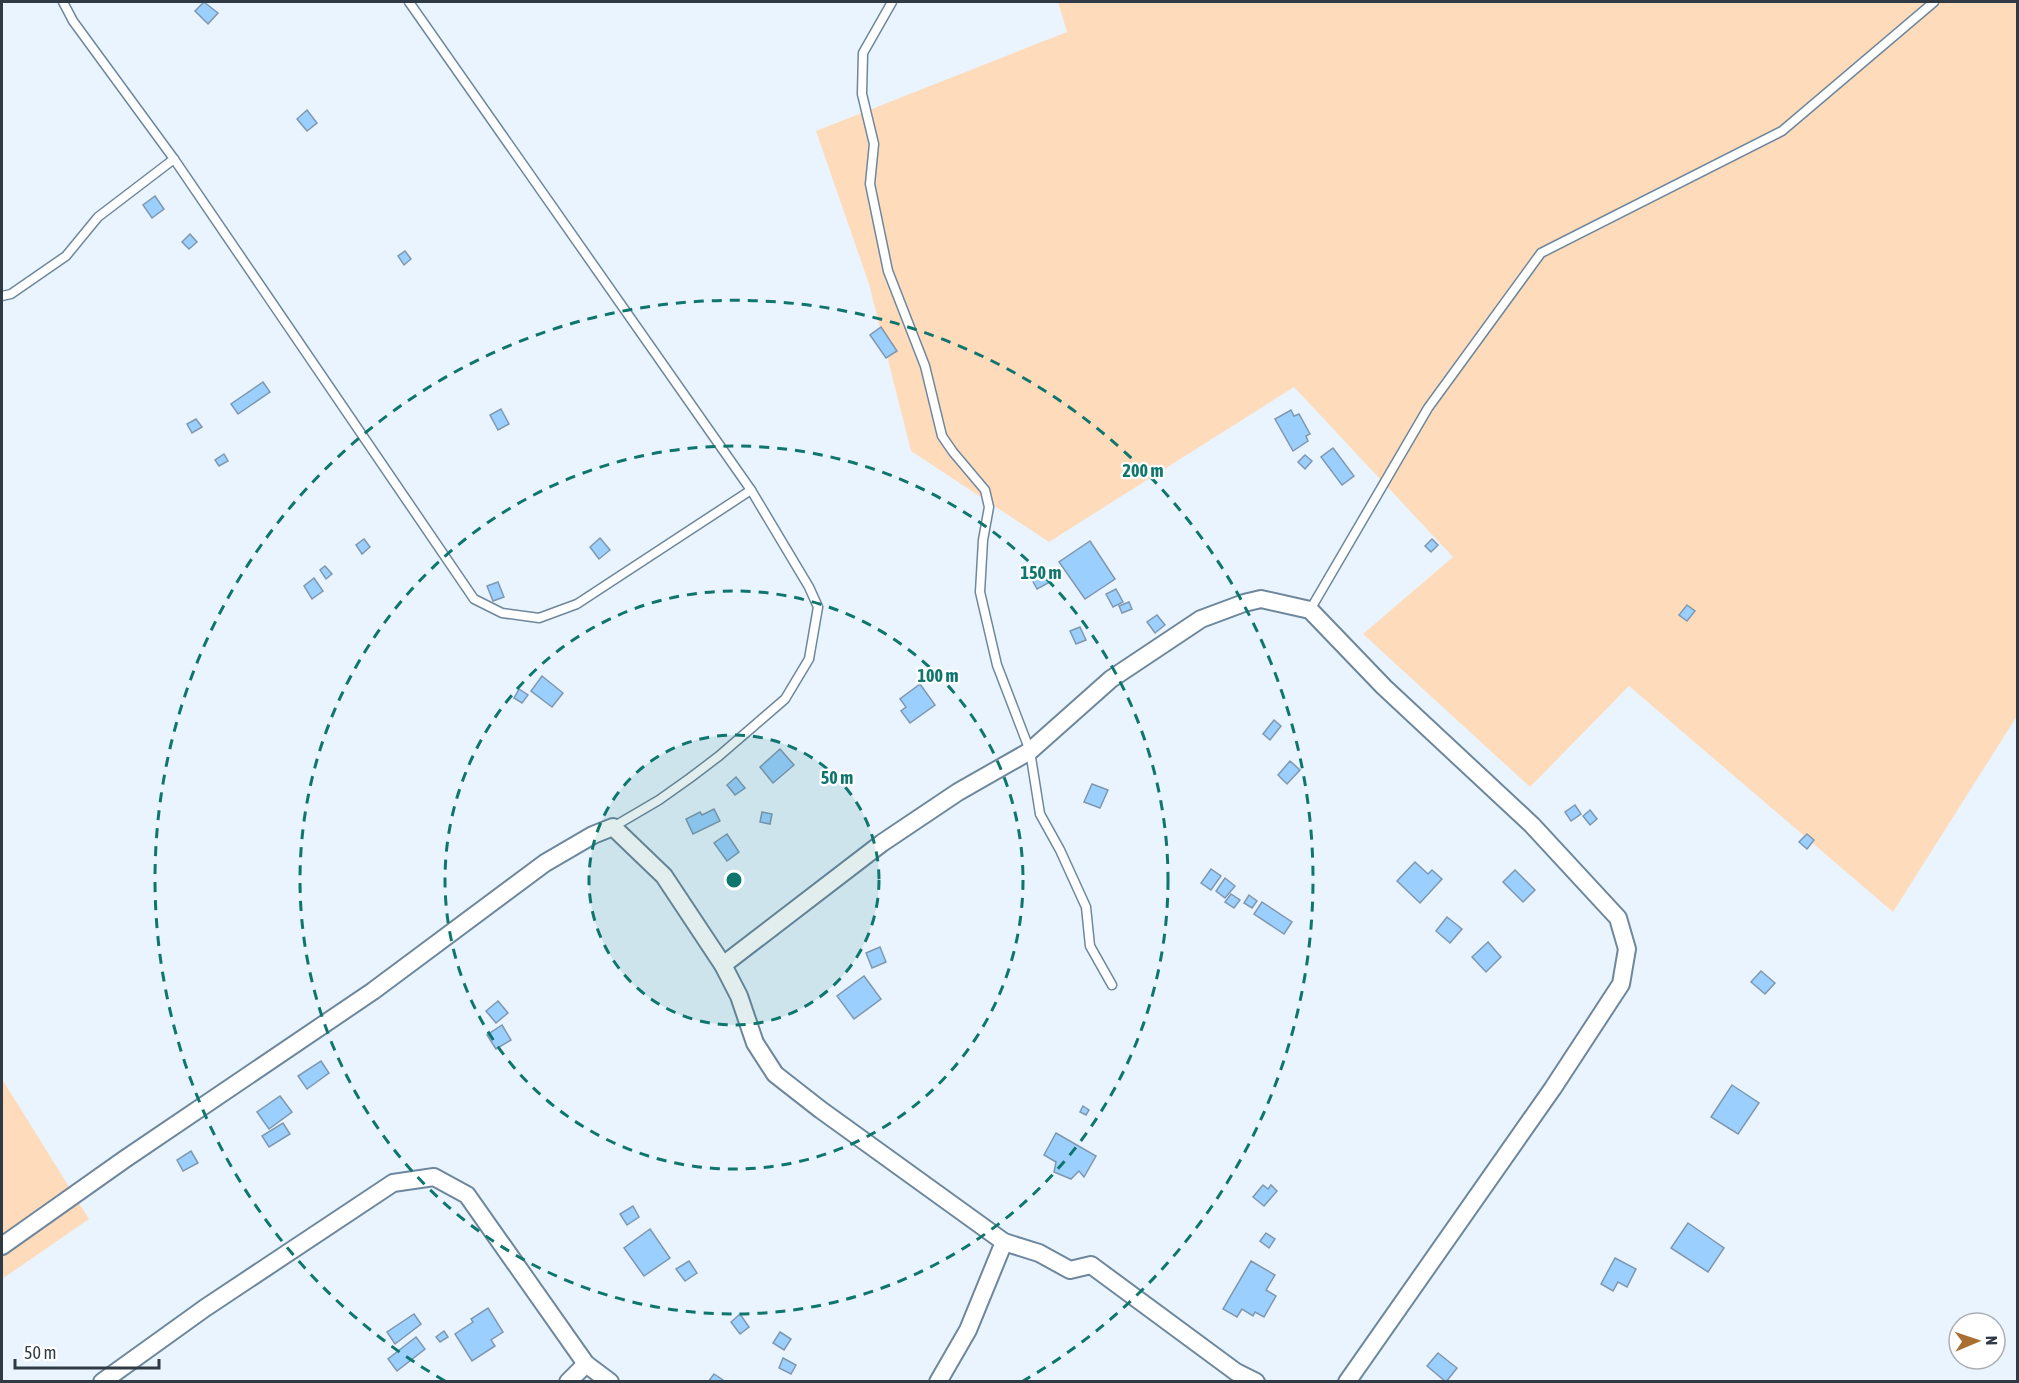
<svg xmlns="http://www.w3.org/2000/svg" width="2019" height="1383" font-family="'Asap Condensed',sans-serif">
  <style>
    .green { fill: #fedbbb }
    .building { fill: #9bcffe; stroke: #7f98af; stroke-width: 1.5 }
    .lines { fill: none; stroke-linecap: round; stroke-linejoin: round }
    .lane-casing { stroke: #6e879d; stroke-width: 11 }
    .street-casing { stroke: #6e879d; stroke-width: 20 }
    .lane { stroke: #fff; stroke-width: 8 }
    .street { stroke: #fff; stroke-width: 16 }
    .ring { fill: none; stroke: #0f766e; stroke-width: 3; stroke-dasharray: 10 8 }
    .centre { fill: #0f766e; stroke: #fff; stroke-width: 3 }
    .ring-label { font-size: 18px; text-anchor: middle; font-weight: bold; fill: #0f766e; stroke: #fff; stroke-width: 4.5; stroke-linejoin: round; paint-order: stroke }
  </style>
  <rect width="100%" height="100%" fill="#e9f4fe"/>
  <!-- green -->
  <g class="green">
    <polygon points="1058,2 2017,2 2017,716 1893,912 1629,686 1530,787 1363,634 1453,557 1294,387 1049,542 911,451 869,284 816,131 1067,32"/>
    <polygon points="2,1079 89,1219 2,1279"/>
  </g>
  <!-- building -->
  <g class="building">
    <polygon points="204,2 218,13 208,24 195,11"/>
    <polygon points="307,110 317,123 307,131 297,119"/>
    <polygon points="155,196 164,209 152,218 143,205"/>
    <polygon points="190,234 197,242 189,249 182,242"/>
    <polygon points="405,251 411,259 404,265 398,256"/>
    <polygon points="881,327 897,351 886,358 870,335"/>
    <polygon points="263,382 270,392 238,414 231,404"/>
    <polygon points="501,409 509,424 498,430 490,415"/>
    <polygon points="1291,410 1294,416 1299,414 1310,434 1306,436 1308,441 1293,451 1275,419"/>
    <polygon points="196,419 202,427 192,433 187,424"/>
    <polygon points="1333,448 1354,476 1342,485 1321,457"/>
    <polygon points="224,454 228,461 219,466 215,460"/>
    <polygon points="1305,455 1312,461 1305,469 1298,462"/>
    <polygon points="600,538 610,550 599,559 590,547"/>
    <polygon points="364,539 370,547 362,554 356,545"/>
    <polygon points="1432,539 1438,545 1431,552 1425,546"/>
    <polygon points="1090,541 1115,579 1085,599 1059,562"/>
    <polygon points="325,566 332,574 326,579 320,570"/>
    <polygon points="1043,567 1050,582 1037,589 1029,574"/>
    <polygon points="314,578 323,591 312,599 304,586"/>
    <polygon points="498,582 504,597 493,601 487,586"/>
    <polygon points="1116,589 1123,602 1113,607 1106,594"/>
    <polygon points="1129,602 1132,609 1122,613 1119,606"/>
    <polygon points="1687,605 1695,611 1687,621 1679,615"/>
    <polygon points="1157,615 1165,625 1155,633 1147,622"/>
    <polygon points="1080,627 1086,640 1076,644 1070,631"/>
    <polygon points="542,676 563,693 552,707 531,691"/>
    <polygon points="920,684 935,705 910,723 901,711 906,707 900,699"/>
    <polygon points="519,689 528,695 522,703 514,698"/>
    <polygon points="1274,720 1281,726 1270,740 1263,734"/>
    <polygon points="780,749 794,765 773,783 760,767"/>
    <polygon points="1290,761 1300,770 1287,784 1278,775"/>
    <polygon points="736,777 745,788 735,795 727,785"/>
    <polygon points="1092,784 1108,790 1100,808 1084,802"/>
    <polygon points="1575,805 1581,814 1571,821 1565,812"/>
    <polygon points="714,809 720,821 693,834 686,819 700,812 702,815"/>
    <polygon points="1590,810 1597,819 1590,825 1583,816"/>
    <polygon points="762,812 772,814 770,824 760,822"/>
    <polygon points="727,834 739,852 727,861 714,843"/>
    <polygon points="1807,834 1814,840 1807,849 1799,842"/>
    <polygon points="1415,862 1428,874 1432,870 1442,879 1420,903 1397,881"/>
    <polygon points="1211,869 1221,876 1211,890 1201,883"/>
    <polygon points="1515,870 1535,890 1523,902 1503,882"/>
    <polygon points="1225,878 1235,886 1225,898 1216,891"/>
    <polygon points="1231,894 1240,900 1234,908 1225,902"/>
    <polygon points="1249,895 1257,901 1252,908 1244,903"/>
    <polygon points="1262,902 1292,922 1284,934 1254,914"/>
    <polygon points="1447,917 1462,929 1450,943 1436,931"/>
    <polygon points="1488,942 1501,957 1486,972 1472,957"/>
    <polygon points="880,947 886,962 872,968 866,953"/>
    <polygon points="1761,971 1775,983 1765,994 1751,982"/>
    <polygon points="864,976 881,999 854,1019 837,996"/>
    <polygon points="498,1001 508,1013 496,1023 486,1011"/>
    <polygon points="502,1025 511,1040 496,1049 487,1035"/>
    <polygon points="321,1061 329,1073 307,1089 298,1076"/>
    <polygon points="1732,1085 1759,1103 1738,1134 1711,1117"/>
    <polygon points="280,1096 292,1112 269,1129 257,1112"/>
    <polygon points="1083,1106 1089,1110 1086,1115 1080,1112"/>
    <polygon points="283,1123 290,1134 269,1147 262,1136"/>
    <polygon points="1056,1133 1096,1156 1084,1177 1079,1171 1071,1179 1054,1172 1056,1162 1044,1155"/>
    <polygon points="191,1151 198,1163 183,1171 177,1160"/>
    <polygon points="1263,1185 1268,1189 1271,1185 1277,1191 1264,1206 1253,1197"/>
    <polygon points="633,1206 639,1217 627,1225 620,1214"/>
    <polygon points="1688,1223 1724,1248 1708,1272 1671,1248"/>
    <polygon points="650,1229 670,1258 644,1276 624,1248"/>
    <polygon points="1266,1233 1275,1239 1269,1248 1260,1241"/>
    <polygon points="1615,1258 1636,1269 1627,1287 1618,1282 1613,1291 1601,1284"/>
    <polygon points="689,1261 697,1273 685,1281 676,1269"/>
    <polygon points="1251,1261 1275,1275 1266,1290 1276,1296 1264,1317 1255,1312 1253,1316 1242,1309 1237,1317 1223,1309"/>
    <polygon points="488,1308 503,1332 491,1340 495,1346 472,1361 455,1334 473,1322 471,1319"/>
    <polygon points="414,1314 421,1324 395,1344 387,1332"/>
    <polygon points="740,1314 749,1327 740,1334 731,1322"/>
    <polygon points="444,1331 448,1337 440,1342 436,1337"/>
    <polygon points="780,1332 791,1339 784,1350 773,1343"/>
    <polygon points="416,1337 425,1349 397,1371 388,1359"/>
    <polygon points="1438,1353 1457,1368 1446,1382 1427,1366"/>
    <polygon points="783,1358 796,1365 791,1374 779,1368"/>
    <polygon points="714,1374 723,1380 722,1382 708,1382"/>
  </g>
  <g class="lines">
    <defs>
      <g id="lane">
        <polyline points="63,2 73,21 174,159 474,599 502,613 539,618 577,604 751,490"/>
        <polyline points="409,2 751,490 809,587 818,607 809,659 785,699 719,756 690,778 659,800 613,827"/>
        <polyline points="892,2 863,53 862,94 874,144 870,184 888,271 925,366 942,436 953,452 985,490 989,507 983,540 980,592 997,665 1030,751 1040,814 1060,850 1086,907 1090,946 1112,985"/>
        <polyline points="2,296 11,294 66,256 98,217 174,159"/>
        <polyline points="1310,610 1428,408 1541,253 1782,131 1934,2"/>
      </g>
      <g id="street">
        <polyline points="723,965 882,843 958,792 1030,751 1111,679 1201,619 1244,603 1261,599 1310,610 1384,687 1532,825 1618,918 1627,949 1621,984 1553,1088 1347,1382"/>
        <polyline points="2,1246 125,1159 373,991 545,863 593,835 613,827 664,876 723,965 739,996 755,1043 775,1074 821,1110 1004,1242 1039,1253 1070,1270 1091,1265 1236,1372 1256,1382"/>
        <polyline points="102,1382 205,1308 393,1183 434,1177 467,1195 586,1364 610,1382"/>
        <polyline points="568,1382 586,1364"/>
        <polyline points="938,1382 968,1330 1004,1242"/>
      </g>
    </defs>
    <!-- lane casing -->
    <use href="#lane" class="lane-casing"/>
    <!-- street casing -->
    <use href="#street" class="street-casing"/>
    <!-- lane -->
    <use href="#lane" class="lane"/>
    <!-- street -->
    <use href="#street" class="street"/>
  </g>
  <!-- distance rings -->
  <circle cx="734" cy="880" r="145" fill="#0f766e" fill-opacity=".12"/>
  <g class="ring">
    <circle cx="734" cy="880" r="145"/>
    <circle cx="734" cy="880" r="289"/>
    <circle cx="734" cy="880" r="434"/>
    <path d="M445 1381A579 579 0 1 1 1023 1381"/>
  </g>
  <circle cx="734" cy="880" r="9" class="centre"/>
  <g class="ring-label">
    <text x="1143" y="477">200 m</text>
    <text x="1041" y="579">150 m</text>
    <text x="938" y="682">100 m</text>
    <text x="837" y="784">50 m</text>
  </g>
  <!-- border -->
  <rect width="2019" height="1383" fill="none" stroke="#2f3a44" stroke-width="6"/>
  <!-- north arrow -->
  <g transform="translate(1977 1341) rotate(88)"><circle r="28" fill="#ffffff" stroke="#acb0b4" stroke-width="1.5"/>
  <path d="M0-4.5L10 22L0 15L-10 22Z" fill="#aa6f30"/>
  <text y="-9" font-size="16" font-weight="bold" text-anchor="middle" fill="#2f3a44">N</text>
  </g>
  <!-- scale -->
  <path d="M15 1359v9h144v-9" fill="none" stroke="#2f3a44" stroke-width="3"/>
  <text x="24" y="1359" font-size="18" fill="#2f3a44" stroke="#ffffff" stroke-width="4.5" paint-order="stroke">50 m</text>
</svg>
